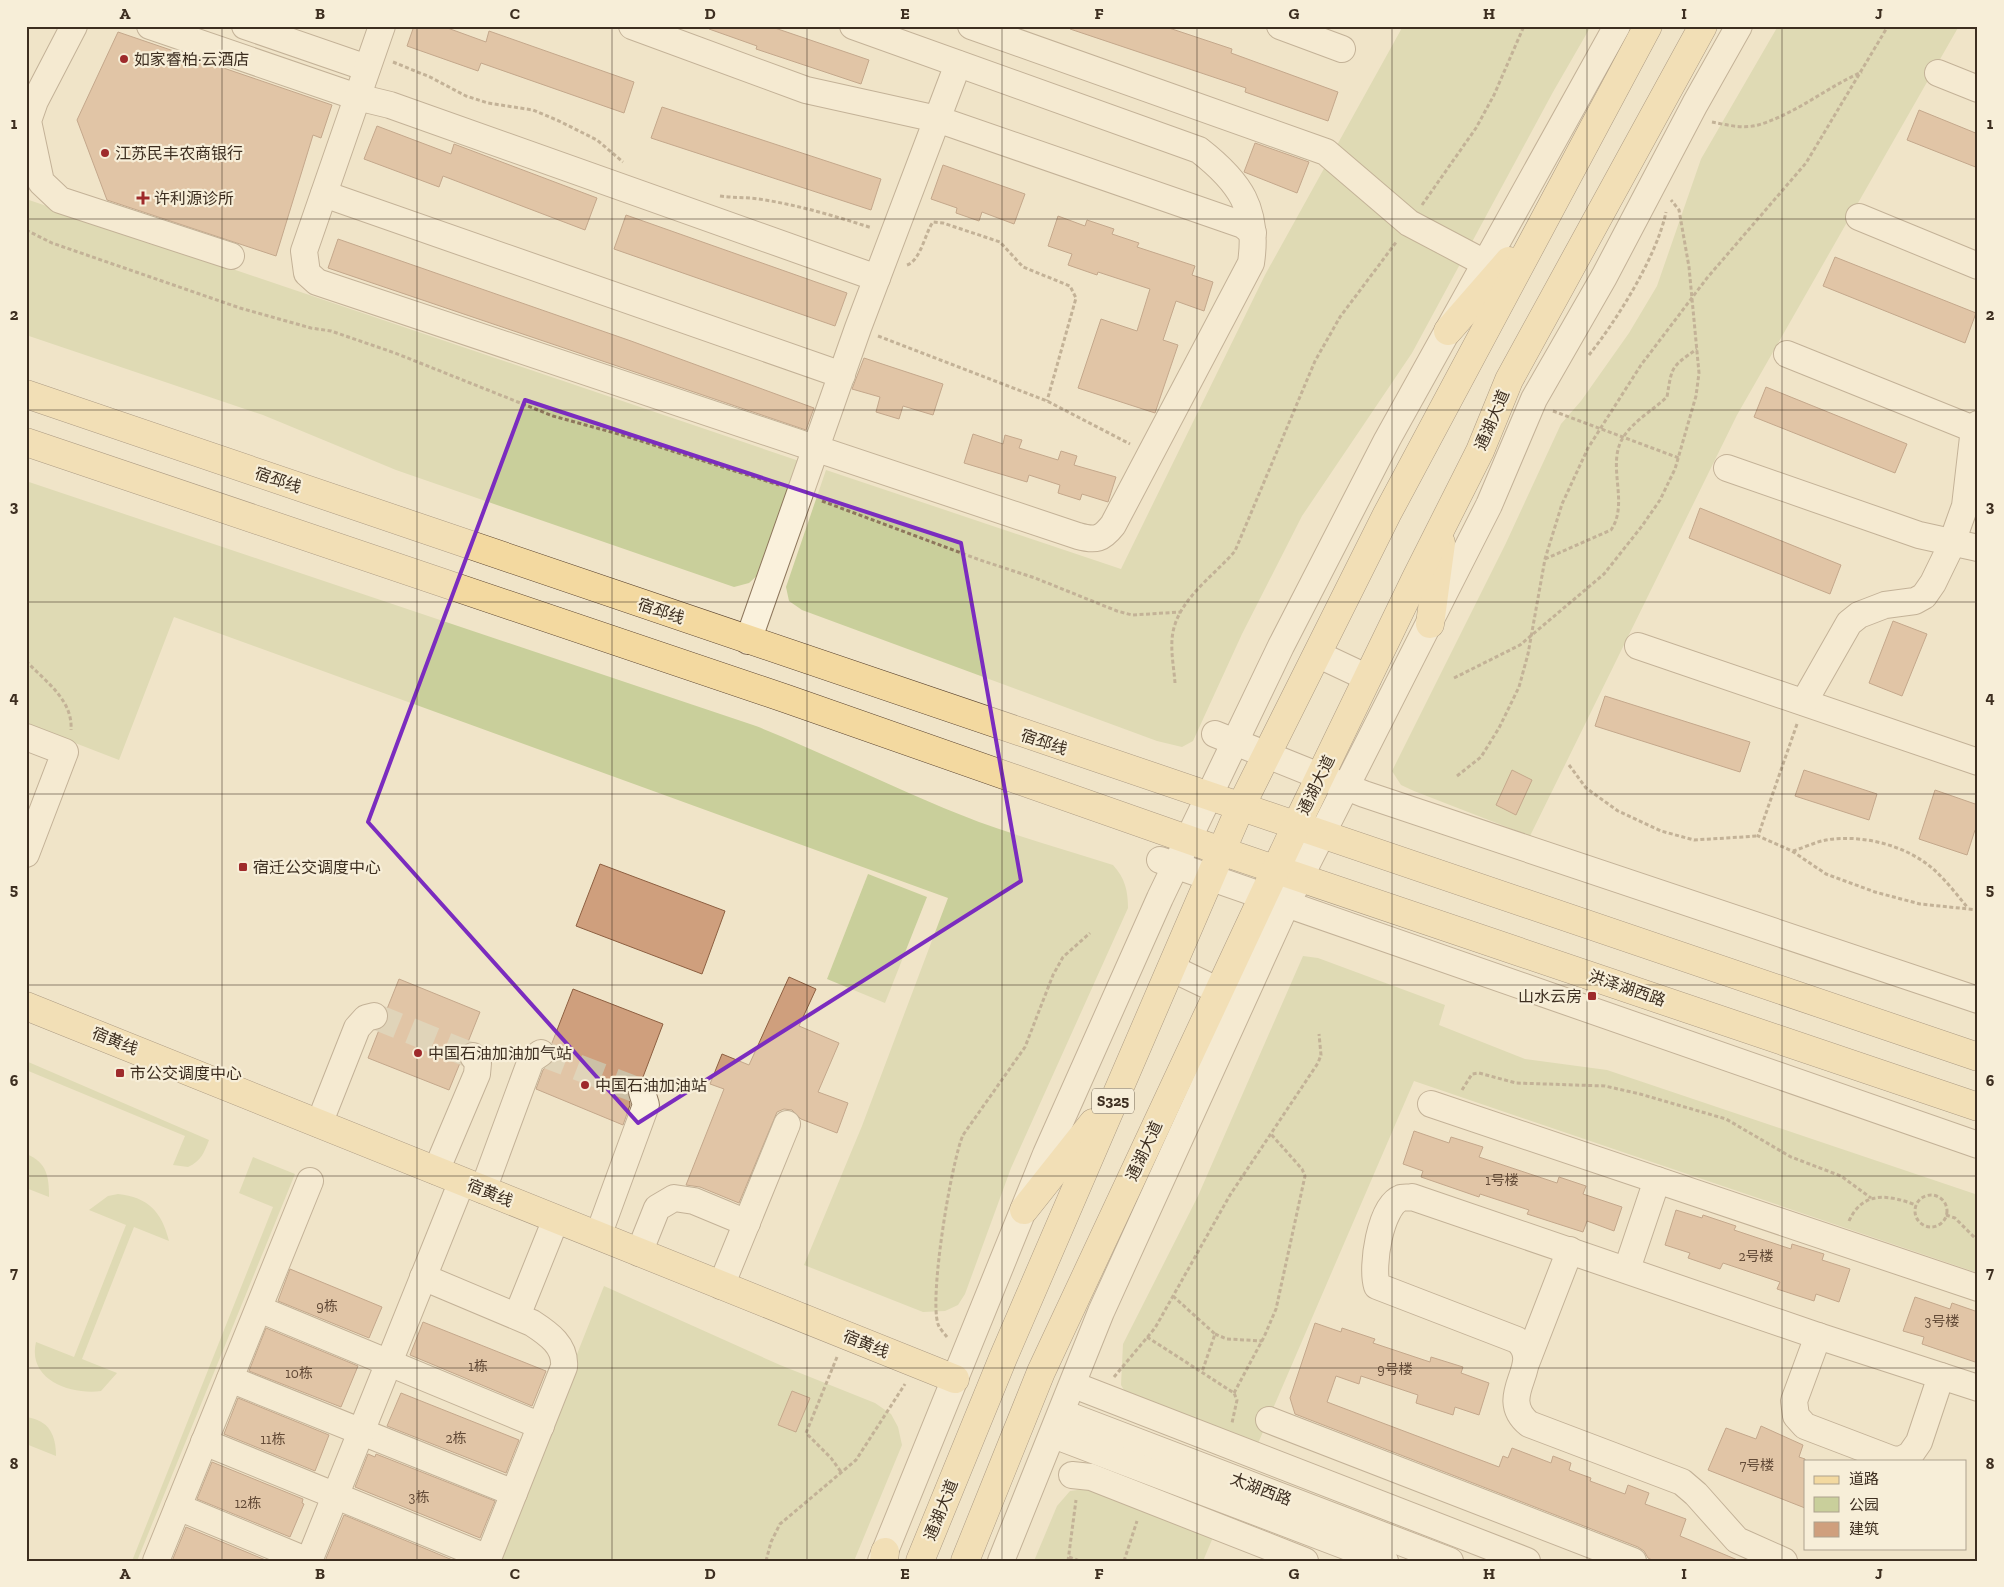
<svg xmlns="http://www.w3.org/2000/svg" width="2004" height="1587" font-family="'Zilla Slab','Noto Sans SC',serif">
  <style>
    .green { fill: #c9cf9b }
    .building { fill: #cf9f7d; stroke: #8d5f41 }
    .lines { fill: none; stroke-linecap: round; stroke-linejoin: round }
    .minor-tunnel { stroke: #ccc0a6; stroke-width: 26; stroke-dasharray: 26 13; stroke-linecap: butt }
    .minor-casing { stroke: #8d765c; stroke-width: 28 }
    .major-casing { stroke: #5b4430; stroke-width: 29 }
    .path { stroke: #8d765c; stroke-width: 3; stroke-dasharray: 4 2.5; stroke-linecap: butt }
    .minor { stroke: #faf1dc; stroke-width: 26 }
    .major { stroke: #f3d9a0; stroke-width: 28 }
    .marked { fill: none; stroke: #7b2cbf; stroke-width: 4; stroke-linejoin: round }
    .grid { fill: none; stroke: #3d2e20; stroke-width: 1; stroke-opacity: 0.55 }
    .poi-dot { fill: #9e2a2b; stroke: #f7eed8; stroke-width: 2 }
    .labels { text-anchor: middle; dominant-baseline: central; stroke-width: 4.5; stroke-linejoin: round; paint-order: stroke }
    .number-label { font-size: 14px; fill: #624a37 }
    .shield { fill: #f7eed8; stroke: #756857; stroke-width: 1 }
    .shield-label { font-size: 15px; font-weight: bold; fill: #3d2e20 }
    .poi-label { font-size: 16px; fill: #3d2e20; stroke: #f7eed8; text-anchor: start }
    .street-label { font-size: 16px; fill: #3d2e20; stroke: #f7eed8 }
    .neatline { fill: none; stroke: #3d2e20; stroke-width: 2 }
    .grid-label { font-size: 16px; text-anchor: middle; font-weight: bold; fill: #3d2e20 }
  </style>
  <rect width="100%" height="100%" fill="#f0e4c8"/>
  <!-- green -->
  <g class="green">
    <polygon points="1403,26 1591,26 1553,92 1412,353 1302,516 1242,634 1193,741 1182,747 1157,741 802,610 789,601 786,587 826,470 1121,569 1265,275"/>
    <polygon points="1778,26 1959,26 1737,415 1530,836 1414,791 1401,785 1392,771 1506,543 1561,424 1581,401 1629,333 1657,286 1701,159"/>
    <polygon points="26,199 802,462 760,573 749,583 734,587 396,470 263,415 26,335"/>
    <path d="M26 481 756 726C831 756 903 793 979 822 1023 838 1069 851 1113 865 1125 878 1128 891 1128 908L1011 1168 965 1294 958 1305 945 1311 923 1312 804 1265 862 1126 948 898 174 617 119 760 26 724Z"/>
    <polygon points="868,874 927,897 885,1003 827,979"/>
    <polygon points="1303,956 1318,958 1445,1005 1439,1025 1525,1059 1607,1070 1978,1195 1978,1273 1414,1081 1253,1455 1132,1404 1121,1385 1123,1344 1198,1196"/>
    <path d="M26 1061 209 1140C204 1153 201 1161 188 1167L173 1165 185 1136 26 1070Z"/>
    <path d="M26 1154C47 1162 49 1177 49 1197L26 1188Z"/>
    <polygon points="253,1157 295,1174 137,1561 132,1561 273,1207 239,1193"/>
    <path d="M118 1194C148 1197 162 1212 169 1241L134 1227 82 1359 117 1373 101 1391C71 1395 27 1380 36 1342L74 1357 126 1225 89 1210 108 1196Z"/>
    <polygon points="604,1286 780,1365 875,1403 891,1414 898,1427 902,1445 854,1561 495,1561"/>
    <path d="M26 1417C49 1420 56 1435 56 1456L26 1444Z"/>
    <polygon points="1092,1488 1214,1535 1203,1561 1034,1561 1057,1506 1070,1491"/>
  </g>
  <!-- building -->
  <g class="building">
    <polygon points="414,26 442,26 486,42 489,31 634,82 624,113 481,63 478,71 407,46"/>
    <polygon points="709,26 769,26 869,60 861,84 756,49 757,46 709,29"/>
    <polygon points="1071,26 1163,26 1232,49 1231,53 1338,92 1328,121 1245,92 1246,88 1070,29"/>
    <polygon points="118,32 332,105 321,138 313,135 276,256 107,200 77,120"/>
    <polygon points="662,107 881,179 871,210 651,138"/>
    <polygon points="1919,110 1978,134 1978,168 1907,140"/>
    <polygon points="377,126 451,154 454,144 597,198 585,230 443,176 439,187 364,159"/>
    <polygon points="1255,143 1309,162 1297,193 1244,172"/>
    <polygon points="943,165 1025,194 1014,224 982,212 979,221 956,213 957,208 931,199"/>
    <polygon points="626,215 847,293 835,326 614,249"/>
    <polygon points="1058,216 1085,226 1087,220 1114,229 1112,234 1139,243 1137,247 1195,266 1192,275 1213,282 1204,311 1176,301 1163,340 1178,345 1155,413 1078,388 1101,319 1137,331 1150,289 1098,272 1097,275 1068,265 1072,254 1048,246"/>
    <polygon points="338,239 631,341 814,408 806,430 328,268"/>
    <polygon points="1835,257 1976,313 1965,343 1823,286"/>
    <polygon points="864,358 943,384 933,415 903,406 899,419 876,412 880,397 852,389"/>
    <polygon points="1766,387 1907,444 1895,473 1754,417"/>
    <polygon points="973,434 1003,444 1005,435 1022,440 1019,448 1058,460 1061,451 1077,456 1074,465 1116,477 1108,502 1082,494 1080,500 1058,493 1060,485 1029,475 1027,482 964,463"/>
    <polygon points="1700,508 1841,565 1830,594 1689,538"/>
    <polygon points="1893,621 1927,634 1902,696 1869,683"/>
    <polygon points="1605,696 1750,742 1740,772 1595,726"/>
    <polygon points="1512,770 1532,780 1516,815 1496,805"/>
    <polygon points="1804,770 1877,794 1869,820 1795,796"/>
    <polygon points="1935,790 1978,805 1978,831 1975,830 1967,855 1919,839"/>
    <polygon points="600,864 725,911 702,974 576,926"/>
    <polygon points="789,977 816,989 799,1026 839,1043 818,1092 848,1103 837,1133 801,1119 792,1110 784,1109 777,1112 739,1203 700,1187 686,1185 724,1089 710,1084 722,1054 749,1065"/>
    <polygon points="399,979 480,1012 468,1042 459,1050 460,1063 449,1090 368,1058 379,1030 388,1021 387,1009"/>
    <polygon points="573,989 663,1024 643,1077 631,1081 628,1088 630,1105 623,1125 536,1089 543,1070 555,1059 556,1051 552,1043"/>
    <polygon points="1414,1131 1449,1143 1451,1137 1483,1147 1479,1157 1557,1183 1559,1177 1586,1186 1583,1194 1622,1207 1614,1231 1587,1221 1583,1232 1527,1214 1529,1210 1480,1194 1479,1197 1421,1177 1423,1171 1403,1164"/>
    <polygon points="1676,1210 1702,1218 1703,1215 1736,1226 1734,1230 1791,1249 1792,1244 1824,1254 1822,1260 1850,1269 1839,1302 1816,1294 1814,1301 1777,1289 1780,1282 1723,1263 1720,1269 1688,1258 1690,1253 1665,1245"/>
    <polygon points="290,1269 382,1307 369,1338 278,1301"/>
    <polygon points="1915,1297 1950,1309 1952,1303 1978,1312 1978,1363 1922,1344 1924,1337 1903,1331"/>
    <polygon points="423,1322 546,1371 532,1406 410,1355"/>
    <polygon points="1315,1323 1341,1332 1342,1328 1375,1339 1373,1343 1430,1362 1431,1357 1463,1367 1461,1373 1489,1383 1479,1415 1455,1407 1453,1415 1416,1403 1418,1395 1361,1376 1359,1384 1336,1376 1327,1402 1499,1467 1503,1456 1508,1458 1512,1448 1551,1463 1553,1456 1571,1463 1569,1470 1591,1478 1590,1481 1625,1494 1628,1485 1649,1493 1645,1504 1686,1519 1680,1536 1740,1561 1654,1561 1648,1558 1644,1551 1638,1547 1295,1414 1290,1398"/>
    <polygon points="266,1328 358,1366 341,1407 249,1371"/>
    <polygon points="792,1391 810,1398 796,1432 778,1425"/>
    <polygon points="401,1393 519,1440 506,1473 387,1426"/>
    <polygon points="238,1398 329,1435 315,1471 224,1434"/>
    <polygon points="1761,1426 1803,1445 1799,1457 1805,1459 1805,1508 1708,1470 1726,1428 1756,1439"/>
    <polygon points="368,1454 375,1457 376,1454 495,1501 480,1538 355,1487"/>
    <polygon points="212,1462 303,1499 302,1503 304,1504 290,1537 197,1499"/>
    <polygon points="344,1515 455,1561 325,1561"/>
    <polygon points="186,1527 268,1561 172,1561"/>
  </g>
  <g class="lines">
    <!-- minor-tunnel -->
    <g class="minor-tunnel">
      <polyline points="374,1016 473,1056"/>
      <polyline points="541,1053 642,1092"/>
    </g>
    <defs>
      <g id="minor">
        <polyline points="74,26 35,101 28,121 41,182 60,200 231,256"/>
        <polyline points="150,26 357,97 390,105 877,278"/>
        <polyline points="245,26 367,68"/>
        <path d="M382 26 304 251 307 273 317 282 1078 536C1096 541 1102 539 1113 525L1251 263C1259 209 1240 182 1199 150L853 26"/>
        <polyline points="632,26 806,90 937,119 1243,225 1253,233"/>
        <polyline points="971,26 1326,152 1409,223 1479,260"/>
        <polyline points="1280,26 1342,49"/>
        <polyline points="1938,73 1978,89"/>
        <polyline points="324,194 842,375"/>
        <polyline points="1859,217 1978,266"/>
        <polyline points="1787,354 1976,430"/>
        <polyline points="1727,468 1919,535 1978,548"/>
        <polyline points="748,641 858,328 958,64"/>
        <polyline points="1638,646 1978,762"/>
        <polyline points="1317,654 1368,678"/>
        <polyline points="1804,702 1849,623 1859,615 1885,605 1915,601 1924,596 1933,583 1950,548 1965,506 1973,437 1978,424"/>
        <polyline points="1215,734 1364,794 1978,1000"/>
        <polyline points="26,737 65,752 26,854"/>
        <polyline points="1160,860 1978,1145"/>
        <polyline points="1171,968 1219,991"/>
        <polyline points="1431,1104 1978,1288"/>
        <polyline points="319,1124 357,1028 366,1018 374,1016"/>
        <polyline points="436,1171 477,1074 478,1063 473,1056"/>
        <polyline points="483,1190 531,1060 541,1053"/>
        <polyline points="598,1236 646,1105 642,1092"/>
        <polyline points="639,1253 657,1208 674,1198 694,1201 747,1223"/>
        <polyline points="1627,1269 1657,1180"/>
        <path d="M423 1277 532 1323C549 1334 566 1346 564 1367L487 1561"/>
        <polyline points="721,1286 787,1124"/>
        <polyline points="259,1309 541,1426"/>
        <polyline points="517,1316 556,1219"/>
        <polyline points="1818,1336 1794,1401 1796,1416 1805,1426 1894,1460 1902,1459 1910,1455 1919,1442 1941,1376"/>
        <polyline points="1527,1361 1570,1250"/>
        <polyline points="230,1379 514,1493"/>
        <polyline points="1084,1389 1527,1561"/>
        <polyline points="1073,1417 1450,1561"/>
        <polyline points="1269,1420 1633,1561"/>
        <polyline points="1064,1439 1385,1561"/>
        <polyline points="204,1442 488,1558"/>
        <polyline points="1072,1475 1091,1477 1305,1561"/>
        <polyline points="178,1507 308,1561"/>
        <polyline points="156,1561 310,1181"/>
        <polyline points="309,1561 462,1181"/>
        <polyline points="881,1561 1046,1154 1160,898 1281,646 1387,440 1617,26"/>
        <polyline points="1001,1561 1101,1312 1286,905 1489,505 1534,399 1604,277 1695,104 1739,26"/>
        <path d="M1784 1561 1737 1540 1696 1494 1682 1482 1529 1424C1494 1395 1546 1365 1517 1340L1377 1286C1371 1267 1380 1206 1401 1198 1403 1197 1409 1198 1412 1197L1818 1336 1978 1388"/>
      </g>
      <g id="major">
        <polyline points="1448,331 1509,261"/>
        <polyline points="26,394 1978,1057"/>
        <polyline points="26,442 787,699 1221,851 1978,1107"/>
        <polyline points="1430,624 1441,543"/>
        <polyline points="26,1006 955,1379"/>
        <polyline points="1024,1210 1093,1123"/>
        <polyline points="884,1561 885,1552"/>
        <polyline points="920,1561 1003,1358 1240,808 1387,514 1648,26"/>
        <polyline points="965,1561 1041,1372 1296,826 1416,578 1480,451 1509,380 1703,26"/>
      </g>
    </defs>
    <!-- minor casing -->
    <use href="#minor" class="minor-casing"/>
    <!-- major casing -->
    <use href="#major" class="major-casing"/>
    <!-- path -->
    <g class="path">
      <polyline points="393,62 430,77 466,96 488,103 533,110 559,121 597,140 623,162"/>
      <path d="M1712 122C1726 125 1744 129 1758 125 1796 114 1827 87 1862 72"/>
      <path d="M720 196C733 198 746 197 759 199 798 205 835 216 872 228"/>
      <polyline points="1422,205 1476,128 1494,95 1524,26"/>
      <polyline points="26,230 52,243 240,308 311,328 331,331 395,353 553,416 622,435 779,485"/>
      <path d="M907 265C921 260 925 233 933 222L943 223 1000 242 1023 267 1070 286 1076 298 1047 401"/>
      <polyline points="878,336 1047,401 1130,444"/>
      <path d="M1589 355C1617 320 1657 256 1666 212"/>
      <polyline points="1553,411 1679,458"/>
      <polyline points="822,501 980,560 1035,578 1117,611 1132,615 1181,612"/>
      <path d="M1545 559 1611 530C1630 502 1605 464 1624 436 1635 420 1653 410 1667 397 1672 366 1671 367 1697 349"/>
      <path d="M26 661C46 682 73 700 71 730"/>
      <polyline points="1454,678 1520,645 1604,574 1642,526 1660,500 1675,469 1696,396 1699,373 1689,267 1679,210 1671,200"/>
      <path d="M1175 683C1174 669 1171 654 1172 640 1174 602 1212 578 1235 551L1315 361 1340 317 1397 241"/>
      <polyline points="1797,724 1758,836 1792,851 1826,874 1875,892 1920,904 1978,910"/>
      <polyline points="1569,765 1586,788 1618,811 1661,831 1694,840 1758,836"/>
      <polyline points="1457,776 1481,757 1499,728 1519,687 1528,654 1545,559 1562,504 1588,448 1641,365 1707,278 1806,163 1888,26"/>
      <path d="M1793 851C1803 848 1815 842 1826 840 1861 834 1905 845 1932 868 1945 879 1957 895 1968 908"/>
      <polyline points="1462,1090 1472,1074 1479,1073 1516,1083 1605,1086 1640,1094 1726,1119 1791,1157 1841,1176 1871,1198"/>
      <circle cx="1931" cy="1211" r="16"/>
      <polyline points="1946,1215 1955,1218 1978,1241"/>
      <path d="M1849 1221C1863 1190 1889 1195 1916 1205"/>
      <polyline points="1173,1296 1215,1334 1202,1372"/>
      <polyline points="1215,1334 1227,1339 1262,1341"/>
      <path d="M947 1337C944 1333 939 1328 938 1324 929 1297 951 1163 963 1135L1025 1047 1053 975 1063 957 1090 933"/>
      <polyline points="1147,1337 1234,1393 1237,1400 1232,1423"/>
      <polyline points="837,1357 806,1433 831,1458 841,1472"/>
      <polyline points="1114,1377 1155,1328 1230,1195 1318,1063 1321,1055 1319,1034"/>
      <polyline points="1234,1393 1264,1337 1276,1309 1305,1176 1302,1169 1270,1133"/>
      <polyline points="1069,1557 1080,1561"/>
      <polyline points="766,1561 771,1542 780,1524 856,1460 905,1384"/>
      <polyline points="1068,1561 1076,1500"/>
      <polyline points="1124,1561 1137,1521"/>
    </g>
    <!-- minor -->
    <use href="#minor" class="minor"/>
    <!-- major -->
    <use href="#major" class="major"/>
  </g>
  <!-- marked area -->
  <path d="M0 0H2004V1587H0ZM525 400 961 543 1021 881 638 1123 368 822Z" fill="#f0e4c8" fill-opacity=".55" fill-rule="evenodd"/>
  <path class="marked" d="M525 400 961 543 1021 881 638 1123 368 822Z"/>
  <!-- grid -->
  <path class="grid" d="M222 26V1561M417 26V1561M612 26V1561M807 26V1561M1002 26V1561M1197 26V1561M1392 26V1561M1587 26V1561M1782 26V1561M26 219H1978M26 410H1978M26 602H1978M26 794H1978M26 985H1978M26 1176H1978M26 1368H1978"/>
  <!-- markers -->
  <g class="poi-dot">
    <circle cx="124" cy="59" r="5"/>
    <circle cx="105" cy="153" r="5"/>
    <path d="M140.5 190.5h5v5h5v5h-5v5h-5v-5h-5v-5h5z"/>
    <rect x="238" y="862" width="10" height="10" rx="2.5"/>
    <rect x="1587" y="991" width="10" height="10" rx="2.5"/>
    <circle cx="418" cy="1053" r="5"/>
    <rect x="115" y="1068" width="10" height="10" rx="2.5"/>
    <circle cx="585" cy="1085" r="5"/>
  </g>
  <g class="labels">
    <!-- number labels -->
    <g class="number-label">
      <text x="1502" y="1180">1号楼</text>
      <text x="1756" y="1256">2号楼</text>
      <text x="327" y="1306">9栋</text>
      <text x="1942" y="1321">3号楼</text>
      <text x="478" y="1366">1栋</text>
      <text x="1395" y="1369">9号楼</text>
      <text x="299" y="1373">10栋</text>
      <text x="456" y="1438">2栋</text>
      <text x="273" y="1439">11栋</text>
      <text x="1757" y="1465">7号楼</text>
      <text x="419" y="1497">3栋</text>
      <text x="248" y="1503">12栋</text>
    </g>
    <!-- shield labels -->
    <rect class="shield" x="1092" y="1088.5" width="42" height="25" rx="4"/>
    <g class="shield-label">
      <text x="1113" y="1101">S325</text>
    </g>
    <!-- poi labels -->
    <g class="poi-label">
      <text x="134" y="59">如家睿柏·云酒店</text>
      <text x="115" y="153">江苏民丰农商银行</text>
      <text x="154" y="198">许利源诊所</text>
      <text x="253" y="867">宿迁公交调度中心</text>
      <text x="1582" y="996" text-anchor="end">山水云房</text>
      <text x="428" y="1053">中国石油加油加气站</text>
      <text x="130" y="1073">市公交调度中心</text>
      <text x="595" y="1085">中国石油加油站</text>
    </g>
    <!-- street labels -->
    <g class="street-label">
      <text transform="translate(1492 420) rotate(-67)">通湖大道</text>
      <text transform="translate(278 480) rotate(19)">宿邳线</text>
      <text transform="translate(661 611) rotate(19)">宿邳线</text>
      <text transform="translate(1044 742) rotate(19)">宿邳线</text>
      <text transform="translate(1316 785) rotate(-64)">通湖大道</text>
      <text transform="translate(1627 988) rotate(19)">洪泽湖西路</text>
      <text transform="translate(115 1041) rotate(22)">宿黄线</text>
      <text transform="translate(1144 1151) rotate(-65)">通湖大道</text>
      <text transform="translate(490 1193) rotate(22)">宿黄线</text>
      <text transform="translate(866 1344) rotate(22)">宿黄线</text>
      <text transform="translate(1261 1489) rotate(21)">太湖西路</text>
      <text transform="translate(941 1510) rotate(-68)">通湖大道</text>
    </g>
  </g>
  <!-- border -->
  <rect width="2004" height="1587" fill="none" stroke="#f7eed8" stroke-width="55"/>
  <!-- legend -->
  <rect x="1804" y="1460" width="162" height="90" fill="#f7eed8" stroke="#ada18e"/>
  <rect x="1814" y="1476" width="25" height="8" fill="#f3d9a0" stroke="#ada18e"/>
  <text x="1849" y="1484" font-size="15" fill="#3d2e20">道路</text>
  <rect x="1814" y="1497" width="25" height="15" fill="#c9cf9b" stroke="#ada18e"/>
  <text x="1849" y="1510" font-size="15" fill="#3d2e20">公园</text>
  <rect x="1814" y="1522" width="25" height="15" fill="#cf9f7d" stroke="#ada18e"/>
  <text x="1849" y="1534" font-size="15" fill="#3d2e20">建筑</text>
  <rect x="28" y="28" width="1948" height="1532" class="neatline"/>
  <g class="grid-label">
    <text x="125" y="19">A</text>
    <text x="320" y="19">B</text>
    <text x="515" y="19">C</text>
    <text x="710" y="19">D</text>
    <text x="905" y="19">E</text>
    <text x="1099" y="19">F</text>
    <text x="1294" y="19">G</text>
    <text x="1489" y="19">H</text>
    <text x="1684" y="19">I</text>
    <text x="1879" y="19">J</text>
    <text x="14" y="129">1</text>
    <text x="1990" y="129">1</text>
    <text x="14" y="320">2</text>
    <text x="1990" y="320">2</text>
    <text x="14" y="512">3</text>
    <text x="1990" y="512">3</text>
    <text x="14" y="703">4</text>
    <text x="1990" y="703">4</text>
    <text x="14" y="895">5</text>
    <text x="1990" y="895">5</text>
    <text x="14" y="1086">6</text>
    <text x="1990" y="1086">6</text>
    <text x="14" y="1278">7</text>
    <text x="1990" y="1278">7</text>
    <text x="14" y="1469">8</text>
    <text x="1990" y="1469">8</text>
    <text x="125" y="1579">A</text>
    <text x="320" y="1579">B</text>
    <text x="515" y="1579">C</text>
    <text x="710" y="1579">D</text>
    <text x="905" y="1579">E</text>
    <text x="1099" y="1579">F</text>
    <text x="1294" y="1579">G</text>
    <text x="1489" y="1579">H</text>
    <text x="1684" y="1579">I</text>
    <text x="1879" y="1579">J</text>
  </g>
</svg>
